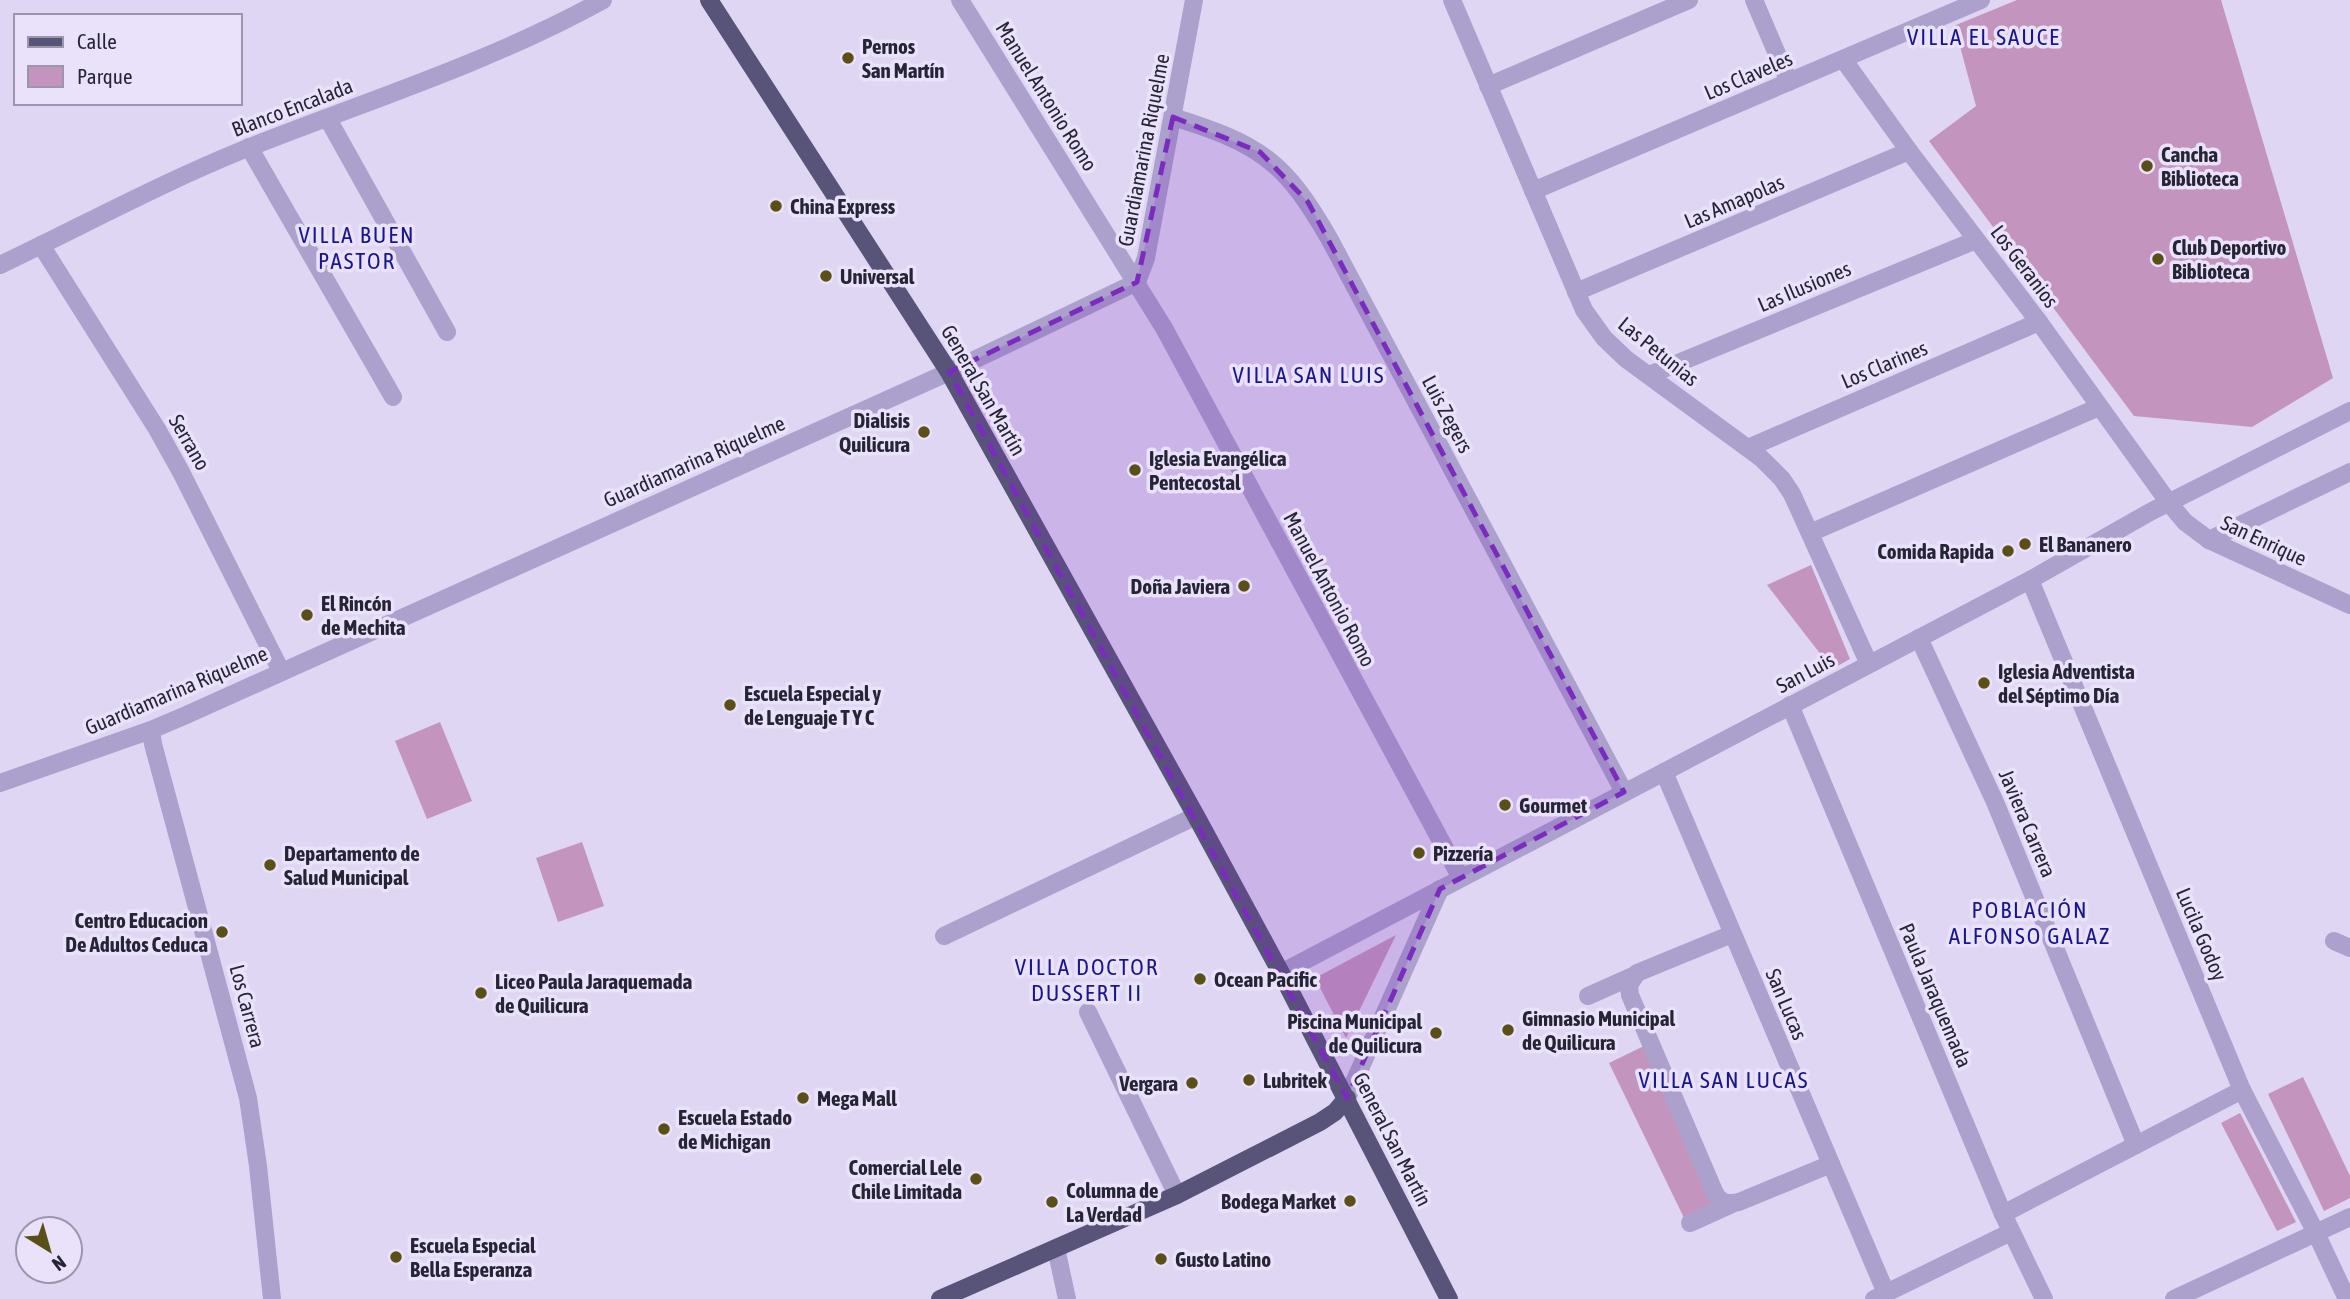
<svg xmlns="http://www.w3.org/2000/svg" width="2350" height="1299" font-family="'Asap Condensed',sans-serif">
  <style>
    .green { fill: #c395be }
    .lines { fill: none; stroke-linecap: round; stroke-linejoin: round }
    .minor { stroke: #aba1cc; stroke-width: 18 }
    .major { stroke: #585479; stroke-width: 18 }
    .marked { fill: #7b2cbf; fill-opacity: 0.2; stroke: #7b2cbf; stroke-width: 5; stroke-dasharray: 14 9; stroke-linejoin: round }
    .poi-dot { fill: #5a5017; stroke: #eae2fb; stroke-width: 2.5 }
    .labels { text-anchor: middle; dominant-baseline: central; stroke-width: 7; stroke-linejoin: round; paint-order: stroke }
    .poi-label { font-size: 21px; font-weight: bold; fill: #262535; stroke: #eae2fb; text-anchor: start }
    .street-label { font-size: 21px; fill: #262535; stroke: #eae2fb }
    .neighbourhood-label { font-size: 23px; letter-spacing: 2px; fill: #18168c; stroke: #eae2fb }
  </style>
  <rect width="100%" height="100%" fill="#dfd6f3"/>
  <!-- green -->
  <g class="green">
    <polygon points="2017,0 2221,0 2333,378 2252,427 2134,416 1929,141 1976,106 1961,50 1951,27"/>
    <polygon points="1811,565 1850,659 1832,669 1767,585"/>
    <polygon points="440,722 472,801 427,819 395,741"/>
    <polygon points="582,842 604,906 558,922 536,858"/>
    <polygon points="1396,935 1346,1038 1315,978"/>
    <polygon points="1644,1046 1714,1201 1713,1207 1685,1220 1609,1063"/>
    <polygon points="2303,1077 2350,1176 2350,1198 2324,1211 2268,1094"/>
    <polygon points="2240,1113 2296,1222 2277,1231 2221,1123"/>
  </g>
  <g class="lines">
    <!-- minor -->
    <g class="minor">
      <polyline points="960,0 1164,328 1461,878"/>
      <polyline points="1452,0 1584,310 1604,338 1626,359 1761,458 1782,479 1792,494 1869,664"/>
      <polyline points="1754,0 1789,82"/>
      <polyline points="1843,59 1909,151 2039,322 2169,503 2185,522 2209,540 2350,605"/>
      <polyline points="1488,86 1689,0"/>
      <path d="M1173 117C1260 144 1285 161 1330 240L1624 792"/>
      <polyline points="328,119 447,332"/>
      <polyline points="249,147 393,397"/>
      <polyline points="1533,191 1981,0"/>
      <polyline points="41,245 157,429 181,472 281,671"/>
      <path d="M0 265C82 226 161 183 245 149 366 101 489 63 603 0"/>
      <polyline points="1576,292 1909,151"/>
      <polyline points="1649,375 1976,240"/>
      <polyline points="1748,448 2039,322"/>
      <polyline points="1810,533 2099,407"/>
      <polyline points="2209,540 2350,472"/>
      <polyline points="2030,580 2242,1090 2316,1233 2347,1299"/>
      <polyline points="1919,638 1995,802 2136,1145"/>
      <polyline points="1790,705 2003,1214 2044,1299"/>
      <polyline points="151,730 153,744 248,1098 258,1166 272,1299"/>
      <polyline points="1664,772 1886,1293"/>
      <polyline points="0,783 151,730 184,716 949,372 1137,282 1146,258 1194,0"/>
      <path d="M1732 934 1637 973 1629 985 1630 995 1714 1191C1719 1202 1727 1205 1739 1202L1831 1164"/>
      <polyline points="944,936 1196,816"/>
      <polyline points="2334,941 2350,948"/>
      <polyline points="1281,973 2030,580 2152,511 2350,411"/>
      <polyline points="1588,996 1633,976"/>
      <polyline points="1088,1012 1177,1195"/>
      <polyline points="1347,1098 1440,889"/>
      <polyline points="2003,1214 2242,1090"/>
      <polyline points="1690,1223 1732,1204"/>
      <polyline points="1056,1248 1067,1299"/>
      <polyline points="1874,1299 2011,1232"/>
      <polyline points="2174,1299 2350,1217"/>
    </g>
    <!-- major -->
    <g class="major">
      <polyline points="709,0 949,372 1196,816 1281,973 1449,1299"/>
      <polyline points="940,1299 1177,1195 1320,1122 1335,1112 1347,1098"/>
    </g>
  </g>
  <!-- marked area -->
  <path class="marked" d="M1173 117 1260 152 1308 202 1624 792 1440 889 1347 1098 949 372 1137 282Z"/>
  <!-- markers -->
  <g class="poi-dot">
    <circle cx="848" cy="58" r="7"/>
    <circle cx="2147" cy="166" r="7"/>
    <circle cx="776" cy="206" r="7"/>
    <circle cx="2158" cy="259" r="7"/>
    <circle cx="826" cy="276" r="7"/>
    <circle cx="924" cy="432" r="7"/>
    <circle cx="1135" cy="470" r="7"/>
    <circle cx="2025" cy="544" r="7"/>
    <circle cx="2008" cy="551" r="7"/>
    <circle cx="1244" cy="586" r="7"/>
    <circle cx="307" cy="615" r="7"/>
    <circle cx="1984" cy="683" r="7"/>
    <circle cx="730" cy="705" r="7"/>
    <circle cx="1505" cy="805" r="7"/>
    <circle cx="1419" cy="853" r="7"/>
    <circle cx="270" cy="865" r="7"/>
    <circle cx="222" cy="932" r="7"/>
    <circle cx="1200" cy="979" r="7"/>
    <circle cx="481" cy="993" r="7"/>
    <circle cx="1508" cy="1030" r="7"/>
    <circle cx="1436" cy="1033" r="7"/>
    <circle cx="1249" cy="1080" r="7"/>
    <circle cx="1192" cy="1083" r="7"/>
    <circle cx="803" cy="1098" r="7"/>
    <circle cx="664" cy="1129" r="7"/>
    <circle cx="976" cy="1179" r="7"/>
    <circle cx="1350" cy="1201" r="7"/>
    <circle cx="1052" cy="1202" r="7"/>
    <circle cx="396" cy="1257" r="7"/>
    <circle cx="1161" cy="1259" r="7"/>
  </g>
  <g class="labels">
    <!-- poi labels -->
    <g class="poi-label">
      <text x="862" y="46">Pernos<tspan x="862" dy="24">San Martín</tspan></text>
      <text x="2161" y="154">Cancha<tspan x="2161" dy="24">Biblioteca</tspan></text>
      <text x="790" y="206">China Express</text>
      <text x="2172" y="247">Club Deportivo<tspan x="2172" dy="24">Biblioteca</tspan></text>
      <text x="840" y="276">Universal</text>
      <text x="910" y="420" text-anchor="end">Dialisis<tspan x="910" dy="24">Quilicura</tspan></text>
      <text x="1149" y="458">Iglesia Evangélica<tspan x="1149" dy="24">Pentecostal</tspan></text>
      <text x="2039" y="544">El Bananero</text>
      <text x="1994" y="551" text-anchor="end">Comida Rapida</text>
      <text x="1230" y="586" text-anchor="end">Doña Javiera</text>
      <text x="321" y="603">El Rincón<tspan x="321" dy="24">de Mechita</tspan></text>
      <text x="1998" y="671">Iglesia Adventista<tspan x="1998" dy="24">del Séptimo Día</tspan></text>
      <text x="744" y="693">Escuela Especial y<tspan x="744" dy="24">de Lenguaje T Y C</tspan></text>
      <text x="1519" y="805">Gourmet</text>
      <text x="284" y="853">Departamento de<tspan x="284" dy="24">Salud Municipal</tspan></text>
      <text x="1433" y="853">Pizzería</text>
      <text x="208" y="920" text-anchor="end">Centro Educacion<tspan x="208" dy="24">De Adultos Ceduca</tspan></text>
      <text x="1214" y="979">Ocean Pacific</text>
      <text x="495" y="981">Liceo Paula Jaraquemada<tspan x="495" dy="24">de Quilicura</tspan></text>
      <text x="1522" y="1018">Gimnasio Municipal<tspan x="1522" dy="24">de Quilicura</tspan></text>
      <text x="1422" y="1021" text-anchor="end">Piscina Municipal<tspan x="1422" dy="24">de Quilicura</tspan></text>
      <text x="1263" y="1080">Lubritek</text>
      <text x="1178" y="1083" text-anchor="end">Vergara</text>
      <text x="817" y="1098">Mega Mall</text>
      <text x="678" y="1117">Escuela Estado<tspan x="678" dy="24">de Michigan</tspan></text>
      <text x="962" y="1167" text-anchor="end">Comercial Lele<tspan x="962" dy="24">Chile Limitada</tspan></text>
      <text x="1066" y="1190">Columna de<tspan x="1066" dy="24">La Verdad</tspan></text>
      <text x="1336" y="1201" text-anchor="end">Bodega Market</text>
      <text x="410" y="1245">Escuela Especial<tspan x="410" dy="24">Bella Esperanza</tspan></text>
      <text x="1175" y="1259">Gusto Latino</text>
    </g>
    <!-- street labels -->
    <g class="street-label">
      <text transform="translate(1748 75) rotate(-23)">Los Claveles</text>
      <text transform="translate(1047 96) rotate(58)">Manuel Antonio Romo</text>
      <text transform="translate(292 107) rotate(-21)">Blanco Encalada</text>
      <text transform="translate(1143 150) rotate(-79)">Guardiamarina Riquelme</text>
      <text transform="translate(1734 201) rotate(-23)">Las Amapolas</text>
      <text transform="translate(2025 266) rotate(53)">Los Geranios</text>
      <text transform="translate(1804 286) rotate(-23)">Las Ilusiones</text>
      <text transform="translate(1659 351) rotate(39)">Las Petunias</text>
      <text transform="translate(1884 364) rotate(-23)">Los Clarines</text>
      <text transform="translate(984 390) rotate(60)">General San Martín</text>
      <text transform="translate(1448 414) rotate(62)">Luis Zegers</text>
      <text transform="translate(190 442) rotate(60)">Serrano</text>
      <text transform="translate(694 461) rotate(-24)">Guardiamarina Riquelme</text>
      <text transform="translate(2264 540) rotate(25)">San Enrique</text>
      <text transform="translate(1330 589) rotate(62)">Manuel Antonio Romo</text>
      <text transform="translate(1805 672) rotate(-28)">San Luis</text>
      <text transform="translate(176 690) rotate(-23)">Guardiamarina Riquelme</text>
      <text transform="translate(2028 823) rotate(67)">Javiera Carrera</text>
      <text transform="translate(2202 934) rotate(67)">Lucila Godoy</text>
      <text transform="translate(1936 995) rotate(67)">Paula Jaraquemada</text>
      <text transform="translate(1787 1004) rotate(67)">San Lucas</text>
      <text transform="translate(248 1006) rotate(75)">Los Carrera</text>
      <text transform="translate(1393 1139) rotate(63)">General San Martín</text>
    </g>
    <!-- neighbourhood labels -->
    <g class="neighbourhood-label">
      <text x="1984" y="37">VILLA EL SAUCE</text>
      <text x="357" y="235">VILLA BUEN<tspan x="357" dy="26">PASTOR</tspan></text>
      <text x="1309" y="375">VILLA SAN LUIS</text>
      <text x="2030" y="910">POBLACIÓN<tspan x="2030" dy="26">ALFONSO GALAZ</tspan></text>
      <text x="1087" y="967">VILLA DOCTOR<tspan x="1087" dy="26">DUSSERT II</tspan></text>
      <text x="1724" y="1080">VILLA SAN LUCAS</text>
    </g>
  </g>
  <!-- legend -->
  <rect x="14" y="14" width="228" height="91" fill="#eae2fb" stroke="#9c96ac" stroke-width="2"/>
  <rect x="28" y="37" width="35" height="10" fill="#585479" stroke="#9c96ac" stroke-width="2"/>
  <text x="77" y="49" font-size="21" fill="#262535">Calle</text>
  <rect x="28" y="66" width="35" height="21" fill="#c395be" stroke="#9c96ac" stroke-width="2"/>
  <text x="77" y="84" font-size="21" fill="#262535">Parque</text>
  <!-- north arrow -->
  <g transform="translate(49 1250) rotate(143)"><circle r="33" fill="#eae2fb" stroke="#9c96ac" stroke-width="2"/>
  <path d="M0-5L12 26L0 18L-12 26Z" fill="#5a5017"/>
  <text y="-10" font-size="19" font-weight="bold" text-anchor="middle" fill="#262535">N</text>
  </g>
</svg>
